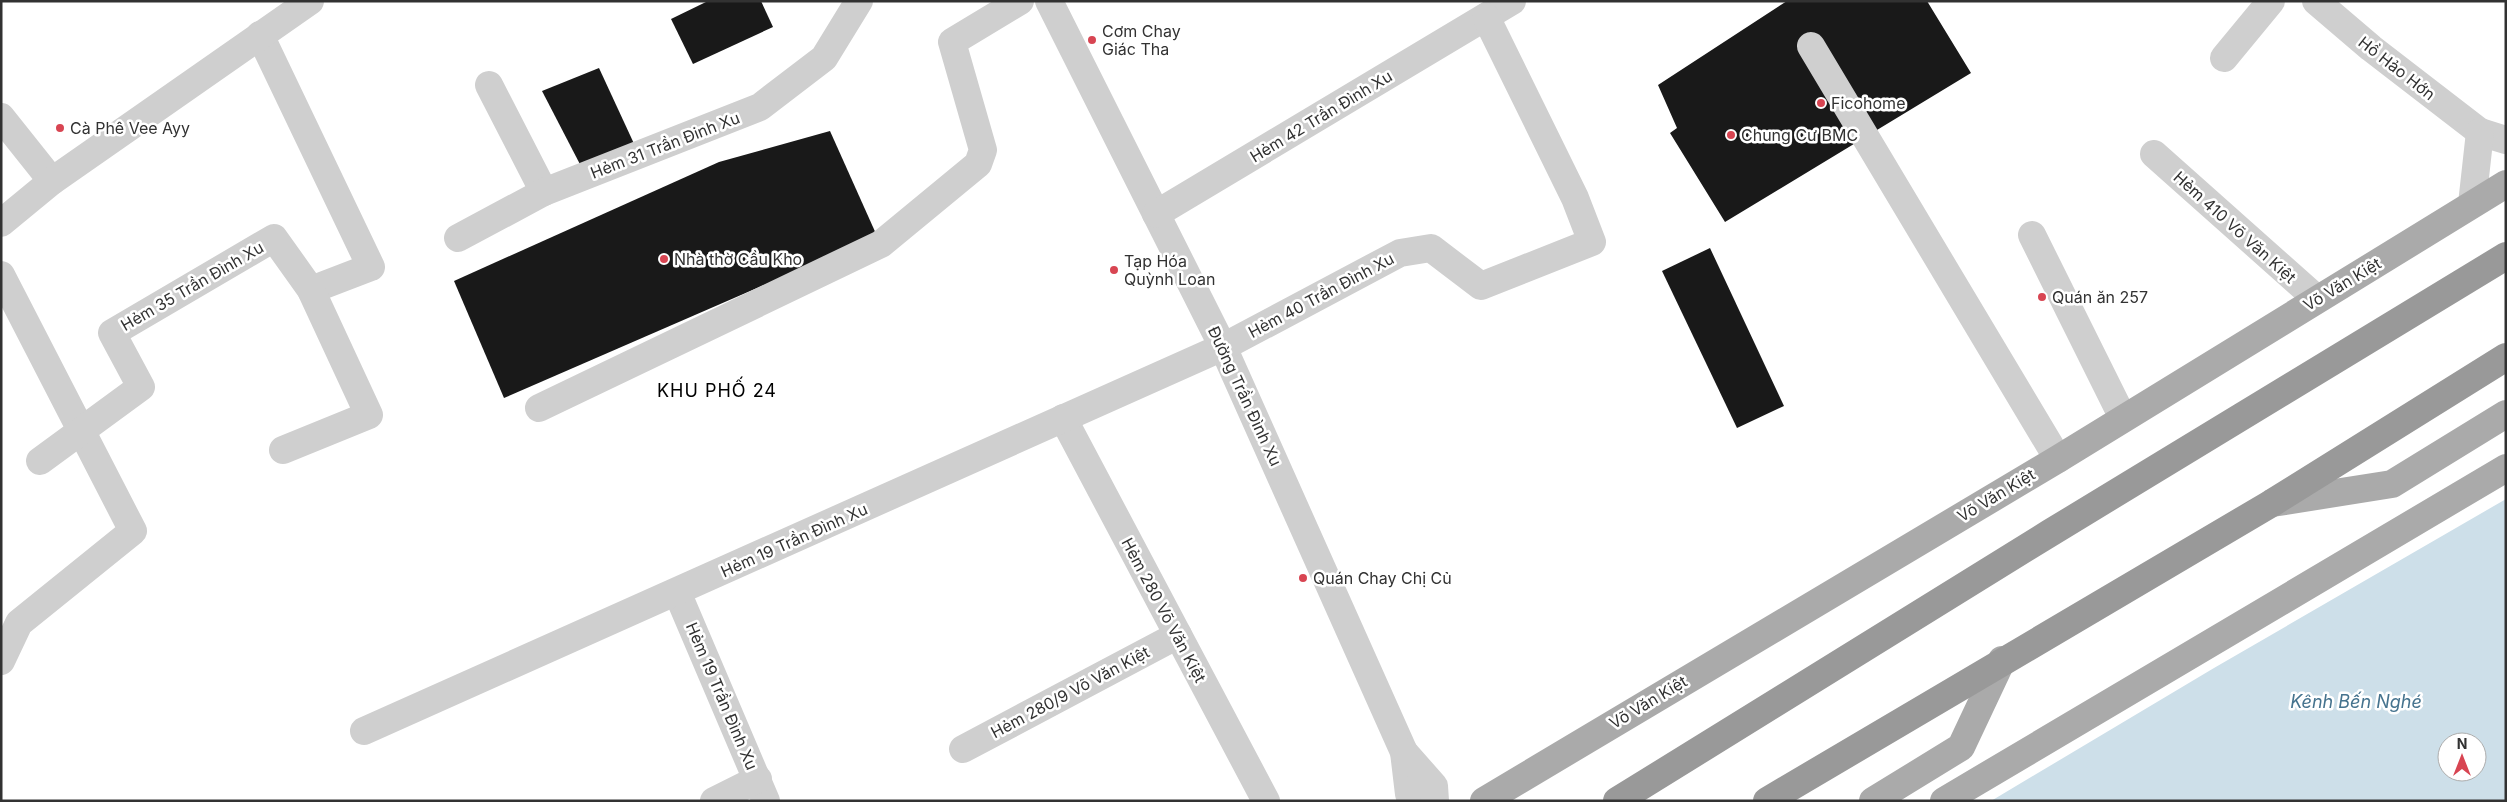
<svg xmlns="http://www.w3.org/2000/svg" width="2507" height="802" font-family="Inter,sans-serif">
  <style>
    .water { fill: #cddfe9; fill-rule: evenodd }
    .building { fill: #191919 }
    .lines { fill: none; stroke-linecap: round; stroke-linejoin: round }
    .minor { stroke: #cfcfcf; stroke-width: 28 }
    .major { stroke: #aaa; stroke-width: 28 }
    .highway { stroke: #999; stroke-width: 28 }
    .poi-dot { fill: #d84552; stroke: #fff; stroke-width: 2 }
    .labels { text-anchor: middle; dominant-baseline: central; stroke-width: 5; stroke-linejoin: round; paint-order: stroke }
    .poi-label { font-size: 16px; fill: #323232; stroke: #fff; text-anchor: start }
    .street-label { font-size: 16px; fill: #323232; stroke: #fff }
    .neighbourhood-label { font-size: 18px; letter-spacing: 1px; fill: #000; stroke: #fff }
    .water-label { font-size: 18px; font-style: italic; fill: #45738e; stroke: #fff }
  </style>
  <rect width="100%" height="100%" fill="#fff"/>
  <!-- water -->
  <path class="water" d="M2506 499V801H1991L2214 668ZM2447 742H2477V772H2447Z"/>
  <!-- building -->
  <g class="building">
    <polygon points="708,1 761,1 773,27 693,64 671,19"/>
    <polygon points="1787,1 1927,1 1971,73 1725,222 1670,133 1677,128 1658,85"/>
    <polygon points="599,68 636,148 584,172 542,91"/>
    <polygon points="830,131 877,236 504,398 454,281 719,162"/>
    <polygon points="1710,248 1784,406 1737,428 1662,271"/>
  </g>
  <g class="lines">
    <!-- minor -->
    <g class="minor">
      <polyline points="1049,1 1223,347 1404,752 1409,794 1414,801"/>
      <polyline points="2316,1 2371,48 2480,132 2506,140"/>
      <polyline points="260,35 371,267 311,290"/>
      <polyline points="1811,46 2058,459"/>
      <polyline points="2224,58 2271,1"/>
      <polyline points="489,85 544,192"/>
      <polyline points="1,117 52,181"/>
      <polyline points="2154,154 2317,299"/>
      <polyline points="2472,204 2480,132"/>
      <polyline points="1156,214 1512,1"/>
      <polyline points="1,223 52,181 310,1"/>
      <polyline points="2032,235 2123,418"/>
      <polyline points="458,238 544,192 760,107 824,58 859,1"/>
      <polyline points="1,275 133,531 19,623 1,661"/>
      <polyline points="539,408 881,244 978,164 983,150 952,42 1020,1"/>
      <polyline points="1063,418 1266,801"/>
      <polyline points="40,461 141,387 112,333 274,238 311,290 369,415 283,450"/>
      <polyline points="677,592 766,801"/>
      <polyline points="364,731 1223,347 1400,253 1431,248 1481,286 1592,242 1575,198 1486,17"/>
      <polyline points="963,749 1178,635"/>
      <polyline points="1404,752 1434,786 1435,801"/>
      <polyline points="714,801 758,779"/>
    </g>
    <!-- major -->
    <g class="major">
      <polyline points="2272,503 2392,484 2506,414"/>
      <polyline points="1484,801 2058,459 2506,184"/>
      <polyline points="1873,801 1961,747 2002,660"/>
      <polyline points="1944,801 2506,468"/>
    </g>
    <!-- highway -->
    <g class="highway">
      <polyline points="1617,801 2050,533 2506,256"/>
      <polyline points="1767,801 2272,503 2506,357"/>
    </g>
  </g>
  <!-- markers -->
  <g class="poi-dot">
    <circle cx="1092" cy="40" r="5"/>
    <circle cx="1821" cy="103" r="5"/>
    <circle cx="60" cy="128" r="5"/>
    <circle cx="1731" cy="135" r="5"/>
    <circle cx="664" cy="259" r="5"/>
    <circle cx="1114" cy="270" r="5"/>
    <circle cx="2042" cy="297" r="5"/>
    <circle cx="1303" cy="578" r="5"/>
  </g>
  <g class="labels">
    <!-- poi labels -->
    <g class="poi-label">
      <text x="1102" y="31">Cơm Chay<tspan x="1102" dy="18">Giác Tha</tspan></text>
      <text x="1831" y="103">Ficohome</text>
      <text x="70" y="128">Cà Phê Vee Ayy</text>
      <text x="1741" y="135">Chung Cư BMC</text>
      <text x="674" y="259">Nhà thờ Cầu Kho</text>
      <text x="1124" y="261">Tạp Hóa<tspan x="1124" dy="18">Quỳnh Loan</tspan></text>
      <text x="2052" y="297">Quán ăn 257</text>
      <text x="1313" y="578">Quán Chay Chị Củ</text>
    </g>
    <!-- street labels -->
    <g class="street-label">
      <text transform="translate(2397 68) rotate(38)">Hồ Hảo Hớn</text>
      <text transform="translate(1321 116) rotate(-31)">Hẻm 42 Trần Ðình Xu</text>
      <text transform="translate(665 145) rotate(-21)">Hẻm 31 Trần Đinh Xu</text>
      <text transform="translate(2235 227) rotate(42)">Hẻm 410 Võ Văn Kiệt</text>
      <text transform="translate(2342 284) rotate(-31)">Võ Văn Kiệt</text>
      <text transform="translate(192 286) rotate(-30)">Hẻm 35 Trần Đình Xu</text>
      <text transform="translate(1321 295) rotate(-28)">Hẻm 40 Trần Đình Xu</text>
      <text transform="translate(1245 396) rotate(65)">Đường Trần Ðình Xu</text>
      <text transform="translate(1996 495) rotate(-31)">Võ Văn Kiệt</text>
      <text transform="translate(794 540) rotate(-24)">Hẻm 19 Trần Ðình Xu</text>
      <text transform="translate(1164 610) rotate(62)">Hẻm 280 Võ Văn Kiệt</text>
      <text transform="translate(1070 692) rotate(-28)">Hẻm 280/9 Võ Văn Kiệt</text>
      <text transform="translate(722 696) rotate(67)">Hẻm 19 Trần Đình Xu</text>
      <text transform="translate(1648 702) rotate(-31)">Võ Văn Kiệt</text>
    </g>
    <!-- neighbourhood labels -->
    <g class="neighbourhood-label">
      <text x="717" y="390">KHU PHỐ 24</text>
    </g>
    <!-- water labels -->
    <g class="water-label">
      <text x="2356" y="701">Kênh Bến Nghé</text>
    </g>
  </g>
  <!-- border -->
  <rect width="2507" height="802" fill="none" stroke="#323232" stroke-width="5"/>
  <!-- north arrow -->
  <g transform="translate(2462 757)"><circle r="24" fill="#ffffff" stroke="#adadad"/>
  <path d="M0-4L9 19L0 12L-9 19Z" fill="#d84552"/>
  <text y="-8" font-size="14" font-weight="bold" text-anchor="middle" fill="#323232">N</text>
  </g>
</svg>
